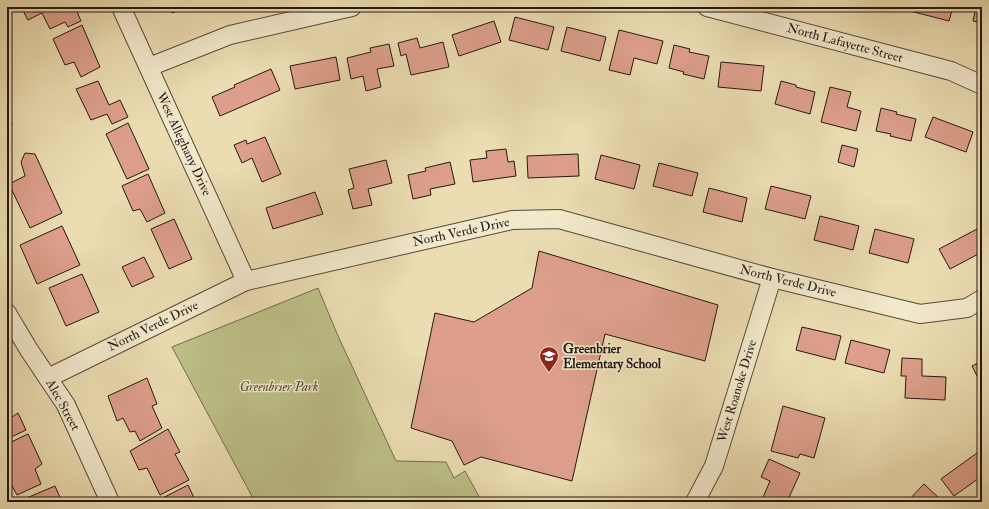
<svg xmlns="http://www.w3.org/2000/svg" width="989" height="509" font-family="'IM FELL Double Pica',serif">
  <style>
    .green { fill: #bdbf88; stroke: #716c4e }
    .building { fill: #dd9f8b; stroke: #251915 }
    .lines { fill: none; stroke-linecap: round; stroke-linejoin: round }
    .street-casing { stroke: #564a3c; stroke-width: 20 }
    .street { stroke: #f2e8cc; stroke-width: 18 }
    .labels { text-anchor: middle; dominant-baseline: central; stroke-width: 3; stroke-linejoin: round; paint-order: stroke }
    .street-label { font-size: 13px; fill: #251915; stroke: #f2e8cc }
    .poi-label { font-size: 13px; font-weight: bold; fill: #251915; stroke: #f2e8cc; text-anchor: start }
    .park-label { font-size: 13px; font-style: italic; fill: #534b38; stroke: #f2e8cc }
  </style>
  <rect width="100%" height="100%" fill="#ebdcb1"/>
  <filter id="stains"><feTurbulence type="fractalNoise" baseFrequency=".005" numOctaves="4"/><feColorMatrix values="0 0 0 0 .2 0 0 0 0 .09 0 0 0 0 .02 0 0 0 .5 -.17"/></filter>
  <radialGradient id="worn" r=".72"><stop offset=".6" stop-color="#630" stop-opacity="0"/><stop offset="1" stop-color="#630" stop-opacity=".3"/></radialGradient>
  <!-- green -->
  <polygon class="green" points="318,288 338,336 396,461 446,462 454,478 465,471 482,502 255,502 172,347"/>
  <!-- building -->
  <g class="building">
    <polygon points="21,7 75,7 81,21 68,27 65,22 50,29 42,13 28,20"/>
    <polygon points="170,7 187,7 172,13"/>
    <polygon points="911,7 953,7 949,21 910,11"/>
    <polygon points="976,7 982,7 982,23 973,21"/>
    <polygon points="515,17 554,27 548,50 509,40"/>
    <polygon points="494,21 501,42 459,56 452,35"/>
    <polygon points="82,25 100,67 81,77 74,62 65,65 53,39"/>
    <polygon points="567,27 606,37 600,61 561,51"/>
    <polygon points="619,30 663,41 657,64 634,58 630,75 609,70"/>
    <polygon points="417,38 420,48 443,42 449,67 411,75 406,54 401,56 398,43"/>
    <polygon points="389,44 394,66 377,69 381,87 366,91 363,76 351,79 347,58 371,52 370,48"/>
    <polygon points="674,45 690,49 689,52 709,56 704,79 683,74 684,72 669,68"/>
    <polygon points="336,57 340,80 295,89 290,66"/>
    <polygon points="721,62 764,66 761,91 718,87"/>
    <polygon points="271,69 280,90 220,116 212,97 235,87 234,85"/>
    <polygon points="98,81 109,105 120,100 128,117 112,124 107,114 91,120 76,89"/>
    <polygon points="781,81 796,85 796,87 815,92 810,114 775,104"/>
    <polygon points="830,87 851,92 847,107 861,111 856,131 821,122"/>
    <polygon points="881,108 897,112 896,114 916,119 911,141 890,136 891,134 876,131"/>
    <polygon points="933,117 973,132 966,152 925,137"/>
    <polygon points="7,122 12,123 8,156 7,156"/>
    <polygon points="128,123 149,169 127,179 106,134"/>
    <polygon points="265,137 281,174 262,182 252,158 242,163 234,145 246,140 247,144"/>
    <polygon points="842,145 858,149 854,167 838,162"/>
    <polygon points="506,149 508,162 514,161 516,176 473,182 470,160 487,158 486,151"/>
    <polygon points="25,153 35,154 62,213 30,228 9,184 25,176 21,162"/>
    <polygon points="578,154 579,176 528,178 527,156"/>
    <polygon points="601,155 640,165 634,189 595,179"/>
    <polygon points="386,160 392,183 368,189 372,205 353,209 348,190 354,188 349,169"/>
    <polygon points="450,162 455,184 430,189 431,195 413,199 408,175 426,171 425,168"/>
    <polygon points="659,163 698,173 692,196 653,186"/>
    <polygon points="148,174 165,213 147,222 140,209 133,211 122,186"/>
    <polygon points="771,186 811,196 805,219 765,209"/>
    <polygon points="709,188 747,198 742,222 703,212"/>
    <polygon points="315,192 323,214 273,229 266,208"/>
    <polygon points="820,216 859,226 853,250 814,240"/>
    <polygon points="174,219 192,259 169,269 151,229"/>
    <polygon points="62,226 80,265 37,284 20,245"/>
    <polygon points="979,228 982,234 982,252 950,269 939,249"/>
    <polygon points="875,229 914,239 908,263 869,253"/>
    <polygon points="539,251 718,305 705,361 605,334 572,481 481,457 464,465 452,441 411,428 435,313 474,322 532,288"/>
    <polygon points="144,257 154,277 132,287 122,267"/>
    <polygon points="82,274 99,312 66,326 49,288"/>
    <polygon points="802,327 841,336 835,360 796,350"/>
    <polygon points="851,340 890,350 884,373 845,363"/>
    <polygon points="902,358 922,359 922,376 946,377 945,400 905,398 906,376 901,376"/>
    <polygon points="982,361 982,386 972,366"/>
    <polygon points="147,378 157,404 152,406 162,428 140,441 135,431 130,432 123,418 117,421 108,396"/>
    <polygon points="783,406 825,418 814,458 800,454 798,458 771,451"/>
    <polygon points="7,407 12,417 18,413 26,430 7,439"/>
    <polygon points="168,429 180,452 175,454 189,480 160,495 147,468 139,470 130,451"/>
    <polygon points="28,434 42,464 35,469 41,484 17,495 7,477 7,444"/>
    <polygon points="977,453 982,461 982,476 954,496 941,479"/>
    <polygon points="769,459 800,473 787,502 761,502 770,481 761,477"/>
    <polygon points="924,484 940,499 938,502 907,502"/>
    <polygon points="188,485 196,502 155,502"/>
    <polygon points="55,486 62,502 17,502"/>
  </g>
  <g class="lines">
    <defs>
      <g id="street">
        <polyline points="121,7 246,281"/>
        <polyline points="707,7 951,71 982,85"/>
        <polyline points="149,67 230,35 352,7"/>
        <polyline points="7,313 29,350 66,405 110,502"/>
        <polyline points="48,378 246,281 512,220 559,219 772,278 920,314 967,308 982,299"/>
        <polyline points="695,502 714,466 772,278"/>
      </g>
    </defs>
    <!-- street casing -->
    <use href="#street" class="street-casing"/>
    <!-- street -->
    <use href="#street" class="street"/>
  </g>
  <!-- icons -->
  <defs>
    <symbol id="school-pin" viewBox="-11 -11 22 30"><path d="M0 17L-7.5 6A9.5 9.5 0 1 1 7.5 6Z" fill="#8f2418" stroke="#f2e8cc"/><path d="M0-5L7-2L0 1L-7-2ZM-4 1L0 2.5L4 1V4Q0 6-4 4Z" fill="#fff"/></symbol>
  </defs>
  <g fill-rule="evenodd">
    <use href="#school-pin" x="538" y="345" width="22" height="30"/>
  </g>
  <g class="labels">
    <!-- street labels -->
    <g class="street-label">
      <text transform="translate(845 43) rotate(15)">North Lafayette Street</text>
      <text transform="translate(184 144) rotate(65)">West Alleghany Drive</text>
      <text transform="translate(461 232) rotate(-12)">North Verde Drive</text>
      <text transform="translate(788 281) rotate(14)">North Verde Drive</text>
      <text transform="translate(153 326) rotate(-26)">North Verde Drive</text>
      <text transform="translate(737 391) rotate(-73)">West Roanoke Drive</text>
      <text transform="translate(63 405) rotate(61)">Alec Street</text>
    </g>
    <!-- poi labels -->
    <g class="poi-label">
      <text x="563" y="349">Greenbrier<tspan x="563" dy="15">Elementary School</tspan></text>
    </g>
    <!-- park labels -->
    <g class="park-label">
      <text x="279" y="387">Greenbrier Park</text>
    </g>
  </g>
  <!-- margin -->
  <rect width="989" height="509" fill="none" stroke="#ebdcb1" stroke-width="24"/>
  <rect x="8" y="8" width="973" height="493" fill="none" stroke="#251915" stroke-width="2"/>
  <rect x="12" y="12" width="965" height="485" fill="none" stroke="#251915"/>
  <rect width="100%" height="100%" filter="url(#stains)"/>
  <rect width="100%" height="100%" fill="url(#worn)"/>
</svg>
